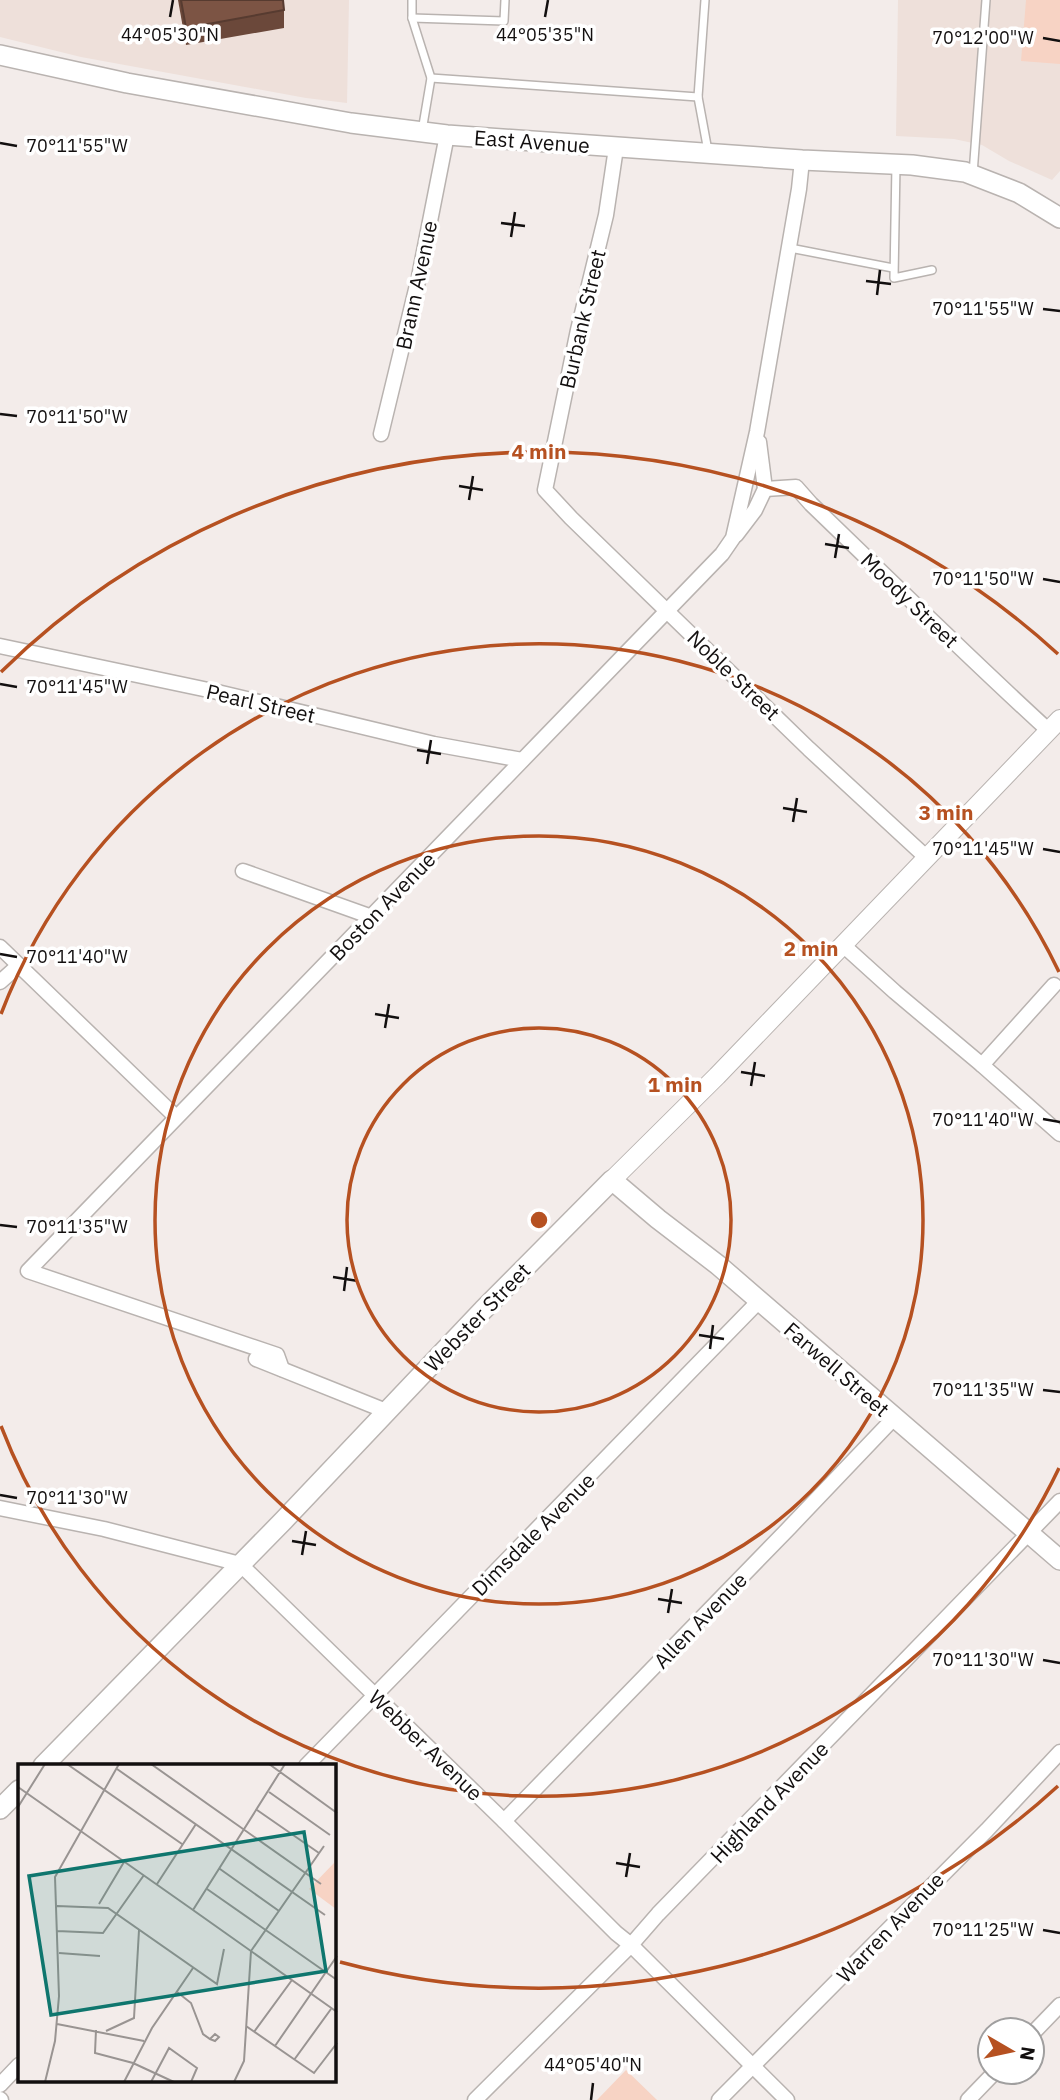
<svg xmlns="http://www.w3.org/2000/svg" width="1060" height="2100" font-family="'IBM Plex Sans',sans-serif">
  <style>
    .built { fill: #eee0da }
    .green { fill: #f7d3c4 }
    .lines { fill: none; stroke-linecap: round; stroke-linejoin: round }
    .service-casing { stroke: #b9b3b0; stroke-width: 10 }
    .minor-casing { stroke: #b9b3b0; stroke-width: 17 }
    .tertiary-casing { stroke: #b9b3b0; stroke-width: 20 }
    .secondary-casing { stroke: #b9b3b0; stroke-width: 22 }
    .service { stroke: #fff; stroke-width: 7 }
    .minor { stroke: #fff; stroke-width: 14 }
    .tertiary { stroke: #fff; stroke-width: 18 }
    .secondary { stroke: #fff; stroke-width: 19 }
    .wall { fill: #6b483a }
    .building { fill: #7c5444; stroke: #573b30; stroke-width: 2 }
    .ticks { fill: none; stroke: #120f0f; stroke-width: 2.5 }
    .ring { fill: none; stroke: #b65121; stroke-width: 3.5 }
    .labels { text-anchor: middle; dominant-baseline: central; stroke-width: 7; stroke-linejoin: round; paint-order: stroke }
    .street-label { font-size: 21px; fill: #120f0f; stroke: #fff }
    .inset-road { fill: none; stroke: #999492; stroke-width: 2 }
    .view { fill: #0f766e; fill-opacity: 0.15; stroke: #0f766e; stroke-width: 3.5 }
    .inset-edge { fill: none; stroke: #120f0f; stroke-width: 3.5 }
    .ticks-label { font-size: 18px; text-anchor: middle; fill: #120f0f; stroke: #fff; stroke-width: 7; stroke-linejoin: round; paint-order: stroke }
    .centre { fill: #b65121; stroke: #fff; stroke-width: 3.5 }
    .ring-label { font-size: 21px; text-anchor: middle; font-weight: bold; fill: #b65121; stroke: #fff; stroke-width: 7; stroke-linejoin: round; paint-order: stroke }
  </style>
  <rect width="100%" height="100%" fill="#f3ecea"/>
  <!-- built -->
  <g class="built">
    <polygon points="0,0 349,0 347,103 306,98 81,57 0,37"/>
    <polygon points="898,0 1060,0 1060,171 1052,180 1009,161 982,145 954,139 896,136"/>
  </g>
  <!-- green -->
  <g class="green">
    <polygon points="1026,0 1060,0 1060,64 1021,61"/>
    <polygon points="626,2070 657,2100 597,2100"/>
  </g>
  <g class="lines">
    <defs>
      <g id="service">
        <polyline points="412,0 412,18 431,78 422,131"/>
        <polyline points="705,0 698,97 708,151"/>
        <polyline points="412,18 504,21 505,0"/>
        <polyline points="431,78 698,97"/>
        <polyline points="896,165 894,278 932,270"/>
        <polyline points="973,174 986,0"/>
        <polyline points="790,248 893,268"/>
      </g>
      <g id="minor">
        <polyline points="616,148 606,215 578,330 545,490 571,518 809,749 927,858"/>
        <polyline points="381,434 419,277 447,135"/>
        <path d="M765 489 796 487 811 504C890 580 968 657 1049 731"/>
        <polyline points="736,535 755,510 765,489 759,442"/>
        <polyline points="0,646 213,691 434,744 522,760"/>
        <polyline points="243,871 372,917"/>
        <polyline points="843,945 895,992 982,1065 1060,1134"/>
        <polyline points="0,947 176,1117"/>
        <polyline points="0,982 18,966"/>
        <polyline points="982,1065 1054,985"/>
        <polyline points="256,1359 386,1411"/>
        <polyline points="282,1369 277,1355 28,1271 722,554 733,538 757,432 799,189 802,160"/>
        <polyline points="0,1508 104,1529 240,1564 504,1821 616,1933 631,1945 787,2100"/>
        <polyline points="306,1766 759,1301"/>
        <polyline points="504,1821 790,1527 894,1418"/>
        <polyline points="1032,2034 1060,2005"/>
        <polyline points="0,2085 19,2065"/>
        <polyline points="0,2099 1,2100"/>
        <polyline points="475,2100 631,1945 658,1914 1060,1501"/>
        <polyline points="719,2100 987,1830 1060,1752"/>
        <polyline points="968,2100 995,2072"/>
      </g>
      <polyline id="tertiary" points="612,1180 717,1076 1060,719"/>
      <g id="secondary">
        <polyline points="0,55 127,83 351,123 447,135 802,160 912,165 965,172 1019,193 1060,218"/>
        <polyline points="43,1766 284,1520 483,1310 612,1180 658,1219 718,1265 1060,1560"/>
        <polyline points="0,1809 19,1790"/>
      </g>
    </defs>
    <!-- service casing -->
    <use href="#service" class="service-casing"/>
    <!-- minor casing -->
    <use href="#minor" class="minor-casing"/>
    <!-- tertiary casing -->
    <use href="#tertiary" class="tertiary-casing"/>
    <!-- secondary casing -->
    <use href="#secondary" class="secondary-casing"/>
    <!-- service -->
    <use href="#service" class="service"/>
    <!-- minor -->
    <use href="#minor" class="minor"/>
    <!-- tertiary -->
    <use href="#tertiary" class="tertiary"/>
    <!-- secondary -->
    <use href="#secondary" class="secondary"/>
  </g>
  <!-- wall -->
  <polygon class="wall" points="178,0 283,0 284,10 284,28 186,45"/>
  <!-- building -->
  <polygon class="building" points="181,0 283,0 284,10 186,28"/>
  <!-- ticks -->
  <path class="ticks" d="M170 17 173 0M545 17 548 0M1043 38 1060 41M0 143 17 146M501 223 525 226M511 237 515 212M866 281 891 284M877 295 880 270M1043 309 1060 311M0 414 17 416M459 486 483 490M469 500 473 476M825 544 849 548M835 558 839 534M1043 579 1060 582M0 684 17 687M417 750 441 754M427 764 431 740M783 808 807 812M793 822 797 798M1043 849 1060 852M0 954 17 957M375 1014 399 1018M385 1028 389 1004M741 1072 765 1076M751 1086 755 1062M1043 1119 1060 1122M0 1225 17 1227M333 1277 358 1281M344 1291 347 1267M699 1335 724 1339M710 1349 713 1325M1043 1390 1060 1392M0 1495 17 1498M292 1541 316 1545M302 1555 306 1531M658 1599 682 1603M668 1613 672 1589M1043 1660 1060 1663M616 1863 640 1867M626 1877 630 1853M1043 1930 1060 1933M591 2100 593 2083"/>
  <!-- distance rings -->
  <g class="ring">
    <circle cx="539" cy="1220" r="192"/>
    <circle cx="539" cy="1220" r="384"/>
    <path d="M1059 1468A576 576 0 0 1 1 1426M1 1014A576 576 0 0 1 1059 972"/>
    <path d="M1058 1786A768 768 0 0 1 340 1962M1 672A768 768 0 0 1 1058 654"/>
  </g>
  <g class="labels">
    <!-- street labels -->
    <g class="street-label">
      <text transform="translate(532 141) rotate(4)">East Avenue</text>
      <text transform="translate(416 285) rotate(-78)">Brann Avenue</text>
      <text transform="translate(582 319) rotate(-77)">Burbank Street</text>
      <text transform="translate(910 600) rotate(44)">Moody Street</text>
      <text transform="translate(734 675) rotate(44)">Noble Street</text>
      <text transform="translate(261 703) rotate(13)">Pearl Street</text>
      <text transform="translate(382 906) rotate(-46)">Boston Avenue</text>
      <text transform="translate(477 1317) rotate(-46)">Webster Street</text>
      <text transform="translate(837 1369) rotate(41)">Farwell Street</text>
      <text transform="translate(533 1534) rotate(-45)">Dimsdale Avenue</text>
      <text transform="translate(700 1620) rotate(-46)">Allen Avenue</text>
      <text transform="translate(426 1745) rotate(44)">Webber Avenue</text>
      <text transform="translate(769 1802) rotate(-46)">Highland Avenue</text>
      <text transform="translate(890 1927) rotate(-46)">Warren Avenue</text>
    </g>
  </g>
  <!-- overview -->
  <g transform="translate(18 1764)">
    <rect width="318" height="318" fill="#f3ecea"/>
    <path d="M318 83V145L291 125 316 99Z" fill="#f7d3c4"/>
    <path class="inset-road" d="M49 0 164 80M133 0 303 120M251 0 319 49M267 0 175 146 319 248M99 5 307 151M0 23 175 146M251 28 312 71M0 43 27 0M239 46 301 89M202 105 261 147M139 120 178 60M189 125 319 216M81 140 106 98M39 142 90 144 199 220 206 185M39 167 85 169 126 111M41 189 82 192M159 228 173 239 185 270 192 275 197 277 201 273 197 270 192 275M39 260 126 277M228 262 296 309 319 279M78 266 77 289 115 299 156 318M88 267 116 254 121 166M236 268 274 216M257 282 319 192M276 296 313 245M27 318 37 277 41 232 37 113 101 0M106 318 134 264 175 204M133 318 151 284 179 304 173 318M216 318 226 297 233 187 306 82"/>
    <path class="view" d="M286 68 308 207 33 251 11 112Z"/>
    <rect width="318" height="318" class="inset-edge"/>
  </g>
  <g class="ticks-label">
    <text x="545" y="41">44°05'35"N</text>
    <text x="170" y="41">44°05'30"N</text>
    <text x="983" y="44">70°12'00"W</text>
    <text x="77" y="152">70°11'55"W</text>
    <text x="983" y="315">70°11'55"W</text>
    <text x="77" y="423">70°11'50"W</text>
    <text x="983" y="585">70°11'50"W</text>
    <text x="77" y="693">70°11'45"W</text>
    <text x="983" y="855">70°11'45"W</text>
    <text x="77" y="963">70°11'40"W</text>
    <text x="983" y="1126">70°11'40"W</text>
    <text x="77" y="1233">70°11'35"W</text>
    <text x="983" y="1396">70°11'35"W</text>
    <text x="77" y="1504">70°11'30"W</text>
    <text x="983" y="1666">70°11'30"W</text>
    <text x="983" y="1936">70°11'25"W</text>
    <text x="593" y="2071">44°05'40"N</text>
  </g>
  <circle cx="539" cy="1220" r="10" class="centre"/>
  <g class="ring-label">
    <text x="539" y="459">4 min</text>
    <text x="946" y="820">3 min</text>
    <text x="811" y="956">2 min</text>
    <text x="675" y="1092">1 min</text>
  </g>
  <!-- north arrow -->
  <g transform="translate(1011 2051) rotate(99)"><circle r="33" fill="#ffffff" stroke="#a09f9f" stroke-width="2"/>
  <path d="M0-5L12 26L0 18L-12 26Z" fill="#b65121"/>
  <text y="-10" font-size="19" font-weight="bold" text-anchor="middle" fill="#120f0f">N</text>
  </g>
</svg>
